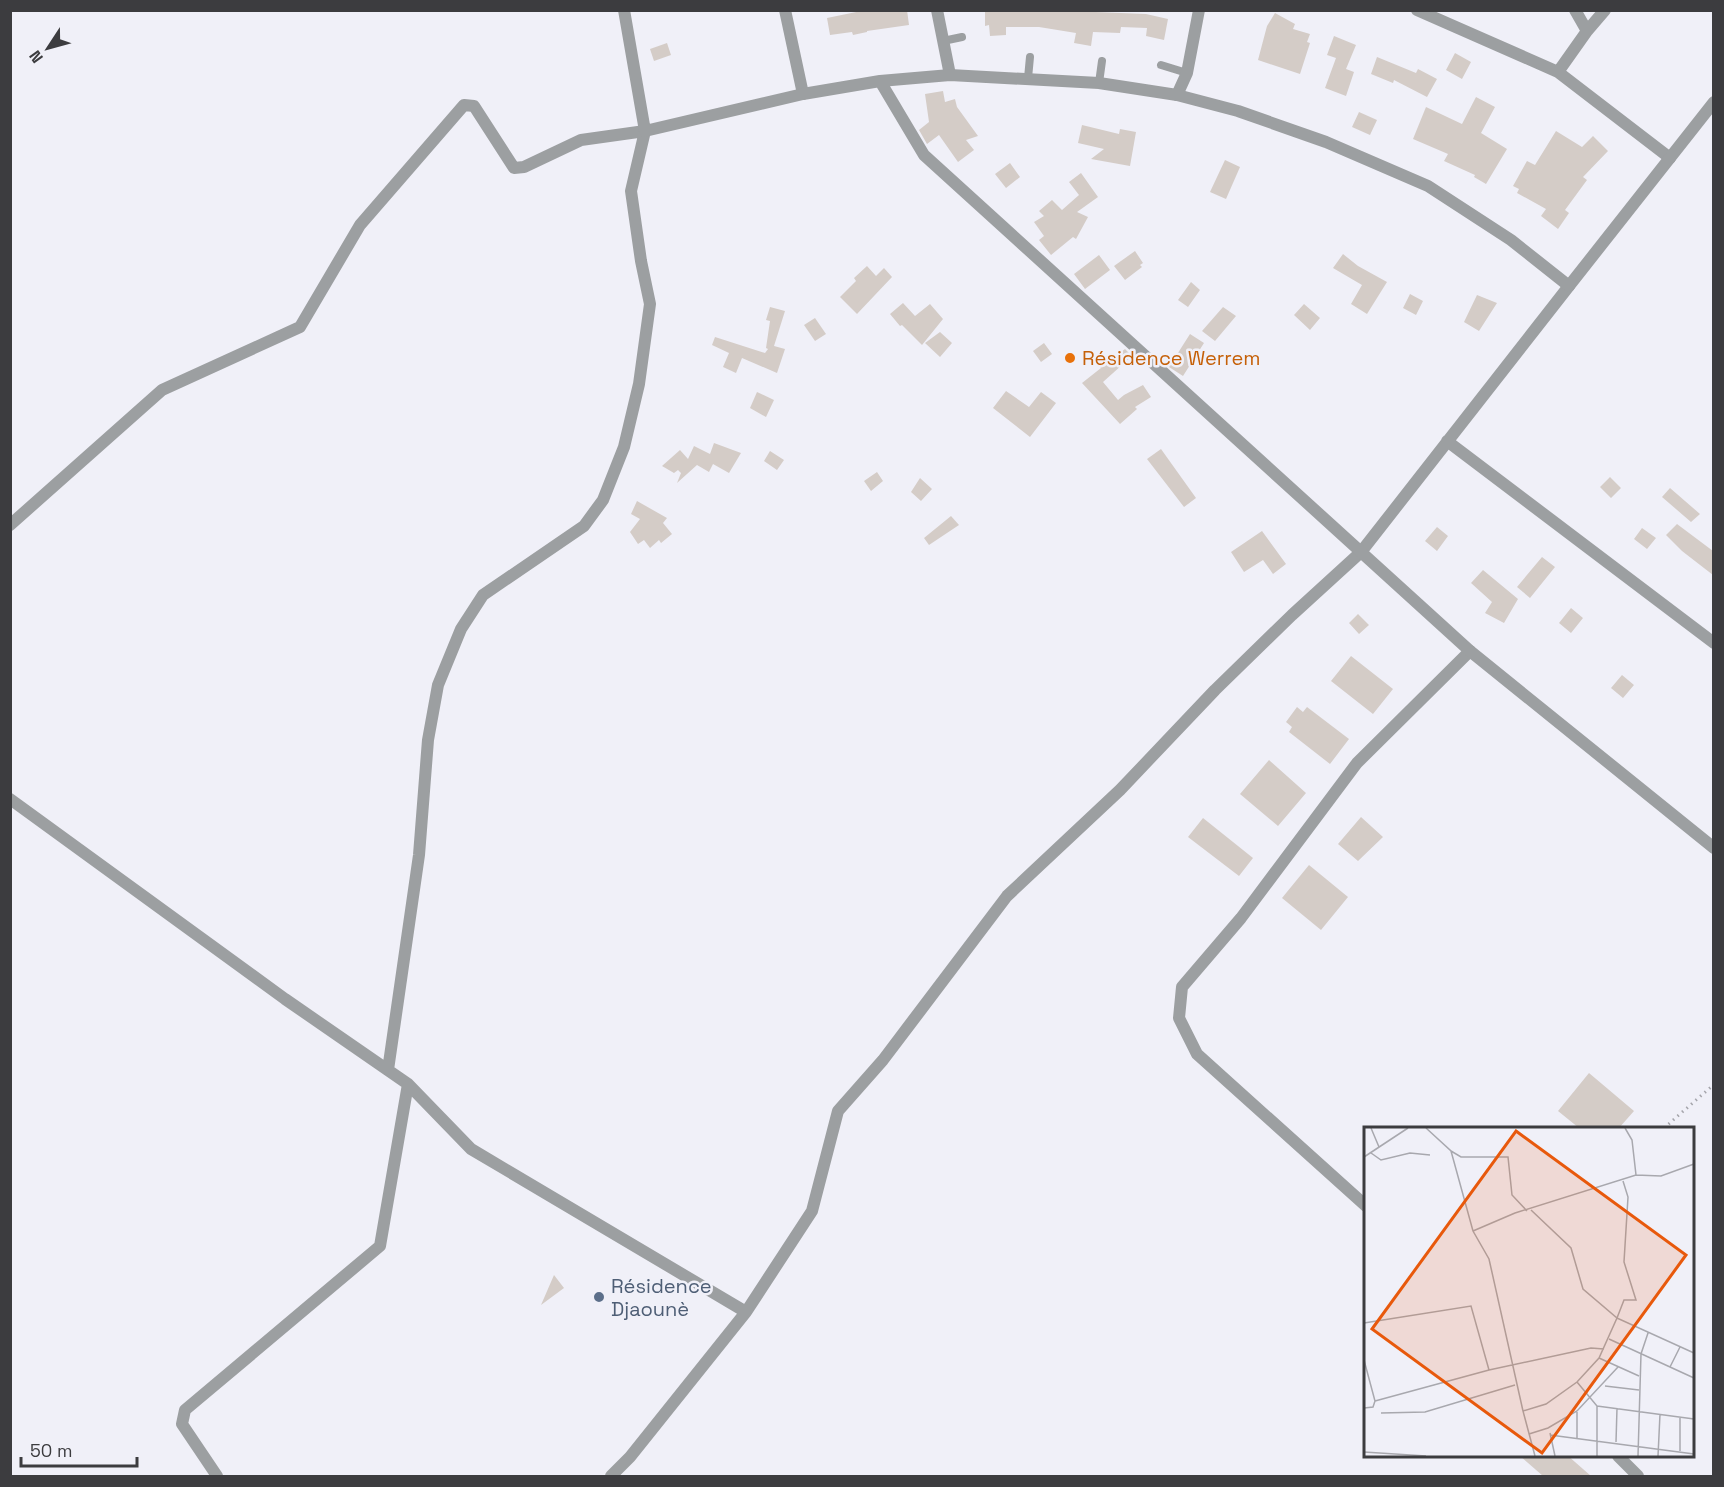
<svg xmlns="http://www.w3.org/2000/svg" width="1724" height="1487" font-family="'Space Grotesk',sans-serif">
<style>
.building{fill:#d4ccc7}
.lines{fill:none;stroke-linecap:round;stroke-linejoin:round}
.path{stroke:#a5a5ab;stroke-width:3;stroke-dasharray:1.5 4.5;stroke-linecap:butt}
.service{stroke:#9c9fa1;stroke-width:8}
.minor{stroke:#9c9fa1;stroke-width:12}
.tertiary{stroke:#9c9fa1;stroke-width:12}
.food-dot{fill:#e8710a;stroke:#f0f0f8;stroke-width:2}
.service-dot{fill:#5c6f8a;stroke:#f0f0f8;stroke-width:2}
.labels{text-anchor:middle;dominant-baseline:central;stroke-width:5;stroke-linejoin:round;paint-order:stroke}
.food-label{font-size:20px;fill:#c56008;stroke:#f0f0f8;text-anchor:start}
.service-label{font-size:20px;fill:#4e5e75;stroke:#f0f0f8;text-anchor:start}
.inset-road{fill:none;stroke:#a8a8ae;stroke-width:1.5}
.view{fill:#e8590c;fill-opacity:0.15;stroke:#e8590c;stroke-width:3}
.inset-edge{fill:none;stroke:#3c3c3f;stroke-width:3}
</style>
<rect width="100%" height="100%" fill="#f0f0f8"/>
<path class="building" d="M866,10h41l2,15 -42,6v1l-14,3 -1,-3 -22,3 -3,-17z
M985,10h111v2l50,2 22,5 -4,21 -18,-4 1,-8 -26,-1 -1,6 -27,-1 -2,14 -17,-3 2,-10 -37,-6h-33v8l-16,1 -1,-11 -4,1z
M1275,13l20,11 -2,5 17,5 -3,8 3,1 -10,31 -42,-14 9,-34z
M1334,36l22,9 -10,24 8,3 -8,24 -21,-8 11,-30 -9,-3z
M667,43l4,12 -17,6 -4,-12z
M1455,53l16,9 -9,17 -16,-9z
M1377,57l39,16 2,-4 19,10 -10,18 -33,-17 -1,3 -22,-9z
M943,91l2,11 10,-3 2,8 21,29 -12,4 8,10 -16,12 -19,-27 -12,9 -8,-14 10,-8 -4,-28z
M1476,97l19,10 -14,26 26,16 -21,35 -12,-7 1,-2 -31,-14 4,-7 -35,-15 13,-32 36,17z
M1359,112l18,8 -7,15 -18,-8z
M1082,125l37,9 1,-5 16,3 -6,34 -39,-7 13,-10 -26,-6z
M1556,131l26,16 11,-11 15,15 -25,26 4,3 -22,30 4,3 -11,16 -17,-13 5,-7 -29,-16 2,-4 -6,-3 14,-25 8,4z
M1225,160l15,7 -14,32 -16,-7z
M1010,163l10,14 -14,11 -11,-14z
M1081,173l17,24 -21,15 11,5 -12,22 -3,-2 -22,18 -12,-15 5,-4 -10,-14 10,-6 -5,-5 13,-11 10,10 17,-15 -10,-13z
M1135,251l8,12 -3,2 2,2 -17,13 -11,-14z
M1343,254l15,12 29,16 -20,32 -16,-10 11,-19 -29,-17z
M1099,255l11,15 -25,19 -11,-15z
M867,266l9,10 8,-8 8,9 -35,37 -17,-17 16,-16 -2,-3z
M1191,282l9,8 -12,17 -10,-7z
M1410,294l13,7 -7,14 -13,-7z
M1477,295l20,8 -18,28 -15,-9z
M903,303l12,13 15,-12 13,15 -21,26 -20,-20 -2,1 -10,-12z
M1304,304l16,14 -10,12 -16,-15z
M770,307l15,4 -11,35 11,3 -8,24 -35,-15 -6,15 -13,-6 6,-14 -17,-8 3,-8 50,16 3,-4 -2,-1 4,-27 -4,-1z
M1223,307l13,9 -21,25 -13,-10z
M815,318l11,16 -11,7 -11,-16z
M940,332l12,11 -12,14 -15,-14z
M1190,334l14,9 -21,33 -14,-9z
M1044,343l8,11 -11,8 -8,-11z
M1125,349l7,7 -29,26 15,18 6,-5 19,-10 8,12 -16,10 2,2 -17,15 -38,-41 19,-15 -4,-4 10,-9 4,5z
M1006,391l23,16 12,-15 15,11 -26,34 -37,-29z
M757,392l17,8 -8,17 -16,-9z
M714,443l27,10 -12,20 -16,-9 -4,8 -12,-7 -20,18 4,-10 -3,-3 -4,3 -12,-7 18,-16 8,9 6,-13 16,8z
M1161,449l35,49 -12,9 -37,-48z
M770,451l14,9 -7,10 -13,-9z
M877,472l6,9 -12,10 -7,-10z
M1610,477l11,11 -10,10 -11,-11z
M920,478l12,11 -11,12 -10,-9z
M1670,488l30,26 -9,8 -29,-25z
M637,501l30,17 -4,5 9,11 -11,9 -2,-3 -9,8 -6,-8 -6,4 -8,-12 10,-13 -9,-5z
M951,516l8,9 -30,20 -5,-7z
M1677,524l36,27v24l-31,-24 -16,-16z
M1437,527l11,9 -11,15 -12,-10z
M1642,528l14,10 -9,11 -13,-10z
M1262,531l24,33 -13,10 -10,-14 -19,12 -13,-20z
M1542,557l13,10 -25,31 -13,-11z
M1483,570l35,29 -14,24 -19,-10 7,-11 -21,-19z
M1571,608l12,10 -12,15 -12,-10z
M1358,614l11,11 -10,9 -10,-11z
M1351,656l42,33 -20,25 -42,-33z
M1622,675l12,10 -11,13 -12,-10z
M1297,707l6,5 4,-5 42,32 -19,25 -41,-32 3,-5 -6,-5z
M1269,760l37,33 -28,33 -38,-32z
M1361,817l22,20 -25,24 -20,-17z
M1203,818l50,40 -14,18 -51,-39z
M1309,865l39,32 -27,33 -39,-32z
M1589,1073l45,38 -15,17h-40l-21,-17z
M554,1275l10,13 -23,17z
M1519,1455h48l24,21h-48z"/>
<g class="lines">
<path class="path" d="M1664,1128l47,-41h3"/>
<path class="service" d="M943,41l19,-4
M1161,65l26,8
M1028,78l2,-21
M1099,83l3,-22"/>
<path class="minor" d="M785,10l18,84
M937,10l13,65
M1417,10l141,62 112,86
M1575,10l12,21
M1558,72l29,-41 18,-21
M1177,95l10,-22 12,-63
M1447,441l267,202
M10,525l152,-135 138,-63 60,-102 104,-120 10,1 40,62 10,-1 57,-27 64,-9 -14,60 10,70 9,43 -11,80 -15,63 -21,53 -19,26 -101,69 -22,34 -23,56 -10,55 -9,115 -31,215
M10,799l275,200 123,85 63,65 275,163
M1366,1206l-169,-152 -18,-36 3,-31 59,-69 116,-155 113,-112
M1618,1456l20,20
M217,1476l-35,-52 3,-14 195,-164 28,-162
M611,1476l19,-19 116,-145 66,-101 26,-100 45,-51 124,-164 113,-106 95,-100 77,-75 69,-63 208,-266"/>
<path class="tertiary" d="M624,10l21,121 158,-37 77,-13 70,-6 149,8 78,12 61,16 88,31 102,44 83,54 58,46 145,-184
M880,81l44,74 546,496 244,197"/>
</g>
<circle class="food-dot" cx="1070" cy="358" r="6"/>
<circle class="service-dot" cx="599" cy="1297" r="6"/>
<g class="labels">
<g class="food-label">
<text x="1082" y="358">Résidence Werrem</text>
</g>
<g class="service-label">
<text x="611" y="1286">Résidence<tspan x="611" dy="23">Djaounè</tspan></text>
</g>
</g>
<g transform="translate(1364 1127)">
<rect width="330" height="330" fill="#f0f0f8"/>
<path class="inset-road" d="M7,1l8,19M62,1l25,23 22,80 16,28 34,152M261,1l7,12 4,35M87,24l10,6h47l4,38 15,16M7,26l10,7 29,-7 20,2M0,30l44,-29M167,83l40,38 12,41 34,29 7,-18h12l-12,-38 4,-65 -5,-16M109,104l42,-18 121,-38 25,1 33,-12M0,196l107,-17 18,64M245,212l85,39M235,231l40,18M0,233l11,41 -2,6 -9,1M306,240l10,-20M213,255l20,24v50M241,259l34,4M11,274l114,-31 102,-22 13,1M233,279l97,13M17,286l44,-1 90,-27M186,306l5,23M165,307l19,-6 29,-17 41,-44M186,308l144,19M213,311v-26M252,315l1,-34M316,324v-34M0,325l62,4M171,329l-12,-45 23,-7 31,-22 22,-24 18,-40 77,35M274,329l3,-102 7,-21M294,329l2,-42"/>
<path class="view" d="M152,4l170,124 -144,198 -170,-124z"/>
<rect width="330" height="330" class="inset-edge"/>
</g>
<rect width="1724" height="1487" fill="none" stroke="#3c3c3f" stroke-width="24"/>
<g transform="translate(48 48) rotate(234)" stroke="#f0f0f8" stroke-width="4.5" paint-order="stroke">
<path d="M0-4.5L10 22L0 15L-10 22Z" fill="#3c3c3f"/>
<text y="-9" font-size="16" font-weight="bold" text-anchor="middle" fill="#3c3c3f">N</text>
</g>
<path d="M21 1457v9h116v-9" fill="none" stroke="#3c3c3f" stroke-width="3"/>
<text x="30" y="1457" font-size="18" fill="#3c3c3f" stroke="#f0f0f8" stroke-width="4.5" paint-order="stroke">50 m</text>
</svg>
